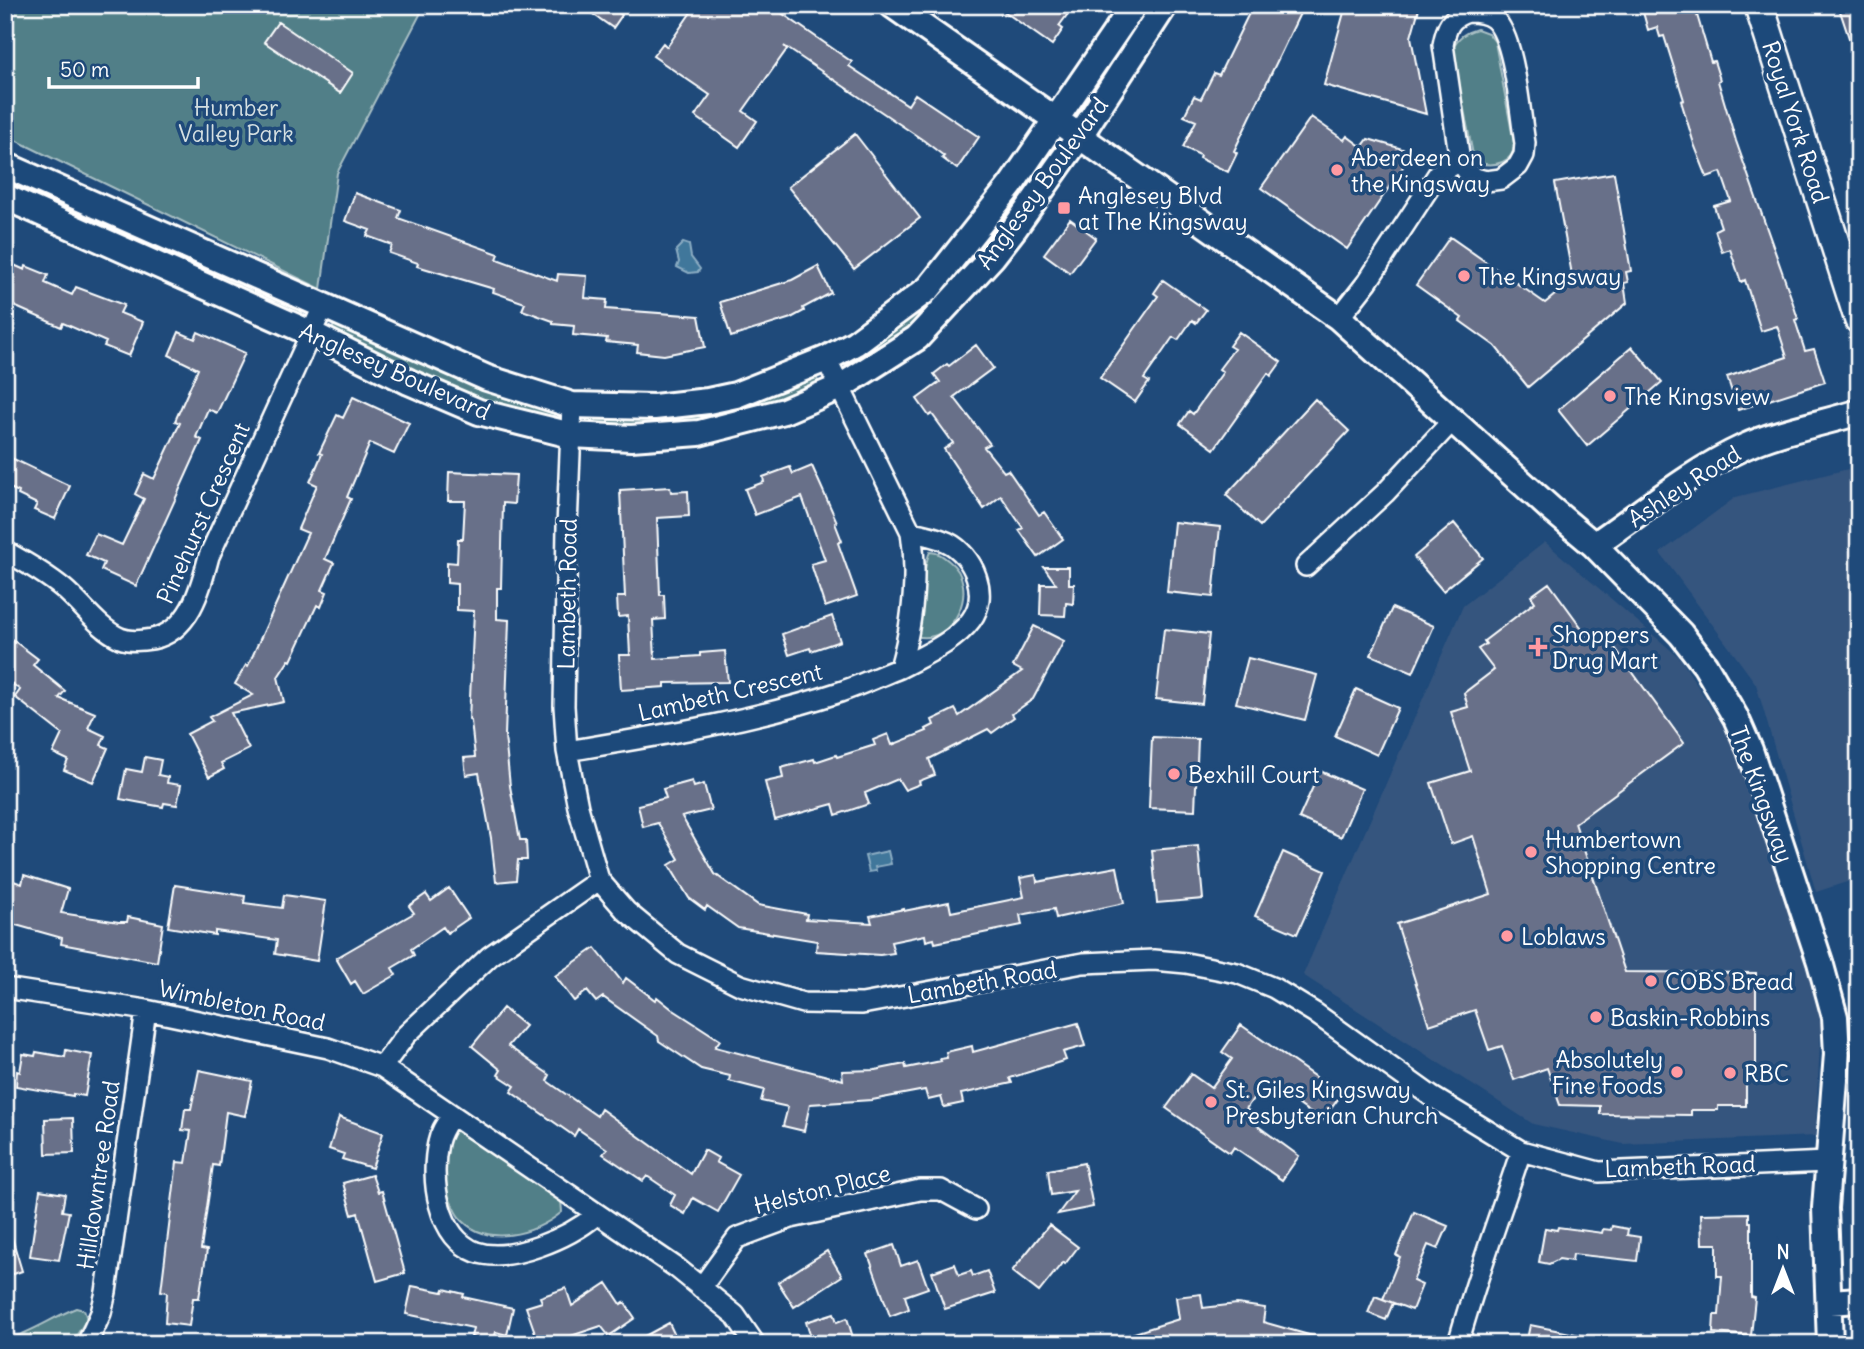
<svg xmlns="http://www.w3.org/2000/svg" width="1864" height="1349" font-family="Delius,sans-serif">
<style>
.built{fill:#35557e}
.green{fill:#517f88;stroke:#a8bfc4;stroke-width:2}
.water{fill:#40779b;stroke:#8cadc3;stroke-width:2}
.building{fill:#677089;stroke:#fff;stroke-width:2}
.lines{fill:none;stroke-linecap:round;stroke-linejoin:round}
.minor-casing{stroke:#fff;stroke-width:24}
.tertiary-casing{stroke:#fff;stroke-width:30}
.secondary-casing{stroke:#fff;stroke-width:33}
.minor{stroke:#1f4a7a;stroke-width:19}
.tertiary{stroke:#1f4a7a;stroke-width:24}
.secondary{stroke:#1f4a7a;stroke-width:28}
.poi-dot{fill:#ff9aa2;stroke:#1f4a7a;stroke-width:2.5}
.labels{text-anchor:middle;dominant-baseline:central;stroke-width:7;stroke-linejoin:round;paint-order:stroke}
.park-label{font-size:23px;fill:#d4dfe1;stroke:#1f4a7a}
.street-label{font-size:23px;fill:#fff;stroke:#1f4a7a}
.poi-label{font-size:23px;fill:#fff;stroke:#1f4a7a;text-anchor:start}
</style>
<rect width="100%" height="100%" fill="#1f4a7a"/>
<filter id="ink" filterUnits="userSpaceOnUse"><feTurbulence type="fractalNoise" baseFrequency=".0143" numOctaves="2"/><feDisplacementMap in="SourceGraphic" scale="14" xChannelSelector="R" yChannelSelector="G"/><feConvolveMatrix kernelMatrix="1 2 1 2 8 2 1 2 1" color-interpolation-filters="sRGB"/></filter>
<g filter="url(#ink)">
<path class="built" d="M1856,467l3,8v403l-43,14 -60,-208 -96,-131 76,-56z
M1545,542l135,116 51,81 60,170 30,115 -6,112 -192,8 -90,-20 -230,-149 160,-369z"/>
<path class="green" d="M5,5h420l-88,168 -16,116 -316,-154z
M1477,29l11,4 7,9 19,101c1,20 -20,24 -35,20l-6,-8 -21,-106c6,-12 12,-16 25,-20z
M1036,158l13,10 -17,26 -115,130 -65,43 -8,-2 -2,-3 47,-40z
M5,169l294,137 4,10 -2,2 -296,-131z
M334,323l219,88 2,8 -93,-24 -130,-63z
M816,376l2,5 -1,4 -40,17 -89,23 -95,2 -5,-4 -1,-6z
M930,552c8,0 13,4 19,9 33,25 4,86 -33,75 3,-18 7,-73 14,-84z
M452,1124l109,76 1,12c-27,22 -76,37 -103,5 -5,-6 -8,-16 -12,-24 -3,-10 -7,-22 -6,-32 1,-12 7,-25 11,-37z
M76,1308l8,2 3,9 -16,25h-66v-4c26,-7 46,-22 71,-32z"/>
<path class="water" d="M683,243l6,2 2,12 9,12 -2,3 -9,1 -12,-6 2,-5 -3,-12z
M888,851l3,13 -16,3 1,4 -7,1 -4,-16z"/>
<path class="building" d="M580,5h43l-5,7 4,3 -9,13z
M696,5h74l82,57 -3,4 59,39 7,-11 64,43 -22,32 -15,-11 2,-2 -21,-16 -139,-94 3,3 -44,62 14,10 -18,26 -44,-31 15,-21 -57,-39 10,-13 4,4z
M995,5h66l9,6 -11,15 4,3 -11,16z
M1253,5h51l-70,146 3,2 -9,19 -29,-14 1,-3 -17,-8 13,-26 -12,-5 10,-20 7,3 13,-26 5,2z
M1346,5h74l-9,32 15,77 -102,-29z
M1641,5h53l17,57 3,-1 6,19 -2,1 18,60 55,156 7,22 -3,1 10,31 9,-2 11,33 -87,28 -11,-33 60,-20 -10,-31 -16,5 -16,-51 -4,2 -11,-33 -8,3 -7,-22 6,-3 -7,-21 17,-5 -10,-29 -14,5 -13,-33 -13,-43 3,-1 -20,-64 -4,1 -3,-10 -9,3z
M1838,5h21v54h-3z
M278,22l75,51 -13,20 -76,-51z
M1311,117l33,23 3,-4 15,11 6,-8 45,13 -66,97 -86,-61z
M855,134l65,84 -66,51 -66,-82z
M1614,173l17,98 -5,1 2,10 -4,1 3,20 -99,84 -33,-41 -35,-25 2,-3 -46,-33 34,-48 95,66 28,-23 -18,-97z
M355,193l46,17 -3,8 101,36 -2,5 60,22 1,-7 29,2 -2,22 22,2 -1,9 93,7 6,31 -41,8 -27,-3 1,-7 -32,-3 1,-4 -34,-3 1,-9 -21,-2v-3l-31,-11 3,-7 -32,-11 1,-3 -77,-23 1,-3 -29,-10 3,-8 -25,-9 3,-6 -25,-9z
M1070,219l26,19 -26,35 -26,-19z
M5,261l20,9 1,-4 22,9 -3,8 27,12 4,-8 48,18 -4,8 23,9 -14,34 -25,-10 2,-4 -43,-19 -2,4 -56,-25z
M818,266l13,27 -28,15 1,3 -13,7 -60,19 -11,-35 72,-22z
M1163,280l43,30 -10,13 -4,-3 -14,20 -5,-3 -29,42 5,3 -14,20 -35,-24 58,-82 -4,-3z
M179,332l16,7 3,-7 47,21 -28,60 -9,-4 -12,28 6,3 -66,146 -35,-16 3,-7 -18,-8 10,-21 26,11 22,-46 -9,-5 9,-20 10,5 26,-56 -5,-2 23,-52 -29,-14z
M1239,332l42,30 -10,14 -3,-3 -54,76 -34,-25 9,-13 4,3 30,-42 -4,-3 15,-20 -5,-3z
M976,345l17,23 -39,29 36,47 -6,3 20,25 4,-2 31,45 5,-3 19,27 -25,18 -19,-27 4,-2 -22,-32 -17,13 -40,-60 9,-6 -21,-29 -3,2 -12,-17 23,-17 -6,-8 13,-10 2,2z
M1632,347l30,35 -75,64 -29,-36z
M353,397l56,26 -15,31 -24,-11 -23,54 4,2 -26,60 9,4 -12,27 5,2 -6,15 -4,-2 -26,56 -2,-1 -11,17 6,25 -53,11 18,36 -28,14 3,6 -15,8 -22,-43 25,-13 -3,-4 44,-22 -18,-11 11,-19 2,1 60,-133 -10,-4 19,-44 -7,-3 12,-28 -3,-1 18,-38 6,3z
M1315,399l34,32 -89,95 -34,-31z
M5,455l65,31 -15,33 -21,-9 3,-6 -19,-9 1,-3 -14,-6z
M812,466l25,56 -2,1 7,18 -4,2 19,53 -32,11 -14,-43 14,-4 -23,-63 -47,18 -10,-26 19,-7 -1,-5 27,-10 3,7z
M449,472l67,3 -2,29 -11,-1 -2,85h-4v31l12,1 -4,116 5,50 10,54h6l1,20h-9l-2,20 -20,2 -5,-44 -12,-65 -13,2 -2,-17 11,-1 -4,-36 -2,-1 5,-109 -17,-1v-26l-10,-1v-21l10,1 1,-24h5l2,-38h-17z
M670,487l1,5 17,-1 1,25 -32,2 3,77h4l1,24 -12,1 2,39 45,-3v-3l25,-2 3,31 -63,1v4l-44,3 -2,-35h11l-2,-39 -10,1 -1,-20h8l-5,-107z
M1174,522l46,5 -7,70 -46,-5z
M1454,523l29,35 -40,33 -29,-34z
M1044,567h25v17h5l-1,20 -7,-1 -1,13 -25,-1 1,-31h15z
M1549,583l46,63 12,-9 77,106 -109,80 50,149 131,1v97l-10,-1v37h-28v4h-27v5l-91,-1v-8l-40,-1 -13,-37 -33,12 -12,-34 -13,4 -14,-40 -46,15 -32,-101 94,-30 -18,-58 -22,8 -20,-61 39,-12 -19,-59 17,-5 -4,-14 30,-23 -16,-21 8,-5 -2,-3 51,-39 -4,-6z
M1392,608l42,18 -21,47 -42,-18z
M832,616l8,25 -29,10 -1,-3 -21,7 -7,-21z
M1034,626l30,15 -31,58 -21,15 2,3 -22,16 -4,-4 -59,30 6,16 -16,6 1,3 -15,6 -7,-11 -33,14 4,11 -33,11 -3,-11 -58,16 -10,-38 18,-4 -2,-10 33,-9 1,3 21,-7 1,2 38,-12 -2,-5 15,-6 4,11 35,-14 -1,-2 8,-4 -2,-5 23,-11 4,7 63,-45 -9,-5z
M1164,629l45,5 -7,70 -46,-5z
M5,634l33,25 -5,6 32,26 -6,7 36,15 -7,15 17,8 -4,9 7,3 -15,34 -29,-12 4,-10 -15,-7 9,-19 -47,-37 5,-7 -15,-12z
M1248,658l69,17 -12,45 -69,-17z
M1356,689l42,19 -21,47 -42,-19z
M1152,737l46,2 -3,71 -46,-2z
M145,757l16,3 -3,15 10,2 -1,6 14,2 -4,20 -13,-2 -1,4 -43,-8 6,-30 16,3z
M1320,771l42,18 -21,48 -42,-19z
M692,781l2,6 10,-3 7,26 -29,7 33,57 43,31 49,9 -1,5 66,4 -2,-7 34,-7v2l45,-9 2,10 73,-15 -4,-19 16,-3 1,7 80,-15 7,36 -68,15 -2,-9 -34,6 2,10 -87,18 -1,-4 -8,2 -1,-6 -34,7 3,11 -14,2 -64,-4 1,-10 -79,-13 -31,-22 -2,4 -16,-12 -20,-33 10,-6 -21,-36 -15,4 -5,-22 28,-7 -3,-9z
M1198,846l5,53 -46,4 -5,-53z
M1283,852l42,19 -28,63 -42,-18z
M24,875l44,14 -7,24 58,9h8l1,-5 35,7 -6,38 -96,-18 1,-6 -57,-16v-44l17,6z
M175,885l70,11 -1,7 38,5 2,-13 42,6 -9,60 -42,-7 2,-14 -62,-9v4l-47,-8z
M449,888l20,30 -22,15 -4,-6 -32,22 3,6 -22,13 4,7 -33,19 -8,-13 -4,3 -15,-26 78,-45 -5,-7 17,-12 5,7z
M595,948l28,35 3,-5 29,22 2,-3 15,12 48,31 -5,7 128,33 -1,-9 33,-1 30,-6 1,4 35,-7 -1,-2 7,-1 -1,-6 26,-6 1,6 105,-29 7,23 -22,6 3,8 -56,18 2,5 -51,11 2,9 -19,4 -3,-10 -13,3 -3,-10 -53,10 -62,4 -6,27 -21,-5 5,-19 -27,-6 3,-11 -35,-9 1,-5 -29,-7 -42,-28 -1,-5 -55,-39 -7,5 -9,-11 -13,10 -19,-25z
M503,1008l22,18 -17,20 42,29 -3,6 50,35 4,-7 90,65 13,-24 14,8 -2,4 23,13 -21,37 -25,-14 -8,16 -15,-9 5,-10 -28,-19 -4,5 -40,-27 4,-5 -29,-20 -4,7 -63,-44 4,-6 -17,-11 3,-5 -29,-24z
M1241,1025l100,70 -19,26 -57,-40 -19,28 13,9 -4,6 44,32 -17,24 -48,-33 -4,6 -64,-45 25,-34 20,14 21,-29 -10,-7z
M66,1050l26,5 -7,41 -12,-2v2l-57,-10 1,-15 3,1 3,-18 12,2 1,-4 29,5z
M199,1070l53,11 -7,35 -19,-4 -7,54 -6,-1 -12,84 6,1 -8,48h-6l-4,28 -24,-3 2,-31 -6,-1 16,-129 9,1 5,-32 -9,-1 3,-21h6z
M339,1117l44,16 -11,35 -30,-9 2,-5 -15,-5z
M73,1118l1,35 -28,1 -1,-35z
M1084,1163l9,44 -35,7 17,-23 -24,4 -3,-25z
M372,1175l6,17 4,-1 23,82 -28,8 -19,-68 -6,2 -9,-32z
M40,1190l25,4 -3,17 7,1 -10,48 -29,-4z
M1414,1212l34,14 -10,23 -10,-4 -15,36 9,4 -10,25 -29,-11 17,-42 -4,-2z
M1749,1213v9h2v75l4,1 -4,38 -38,-3 1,-18h5l3,-39h-5v-32h-15l-1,-30z
M1049,1225l29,22 -13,17 -2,-2 -24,30 -27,-21z
M1612,1226l16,3 -1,6 13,2 -3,24 -64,-7 -1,7 -13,-2 -10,5 -10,-2 6,-34 12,2 1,-3 44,6 1,-4 8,1z
M9,1228l13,43 -17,6v-48z
M894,1245l7,21 17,-6 10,28 -23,8 4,13 -19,7 -22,-62z
M827,1251l15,25 -48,31 -16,-25z
M955,1264l4,11 12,-4 2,5 14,-5 8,22 -50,16 -13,-37z
M607,1283l14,21 3,-2 11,16 -26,18 -8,-10 -54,18h-8l-13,-37 16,-5 -2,-5 26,-9 6,18z
M412,1286l31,6 1,-3 20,5 -1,3 50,11 -6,27 -11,-3 -3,10 -22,-5 2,-9 -67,-14z
M1201,1294l2,14 34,-4 28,4 -2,14 60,17 -1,5h-97l1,-4 -29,4h-85v-4l67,-21 -3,-22z
M1375,1296l18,7 -7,17 -18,-7z
M834,1313l3,9 10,-4 8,26h-42l-7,-22z
M669,1323l10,21h-49z
M1530,1325l56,11 -1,8h-59z"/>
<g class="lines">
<defs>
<path id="minor" d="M1468,12c9,0 19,1 26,7 21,18 26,96 31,124l-1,12 -6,11 -17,13 -15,2 -11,-3 -8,-7 -7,-10 -17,-116c3,-17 7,-28 25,-33z
M1339,318l29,-37 70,-107 22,-13
M572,405l-5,122 -3,179 3,45 11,56 21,73 27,31 52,43 62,31 63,18 59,1 221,-41 71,-3 32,3 51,10 37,15 41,25 116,83 90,55 78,21 228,-10
M5,551c20,11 41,23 59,38 18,15 34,39 56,49 10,4 21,3 32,1 38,-8 48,-49 57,-83l114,-249
M1306,566l79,-73 68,-73
M900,668c24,-13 55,-26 71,-48 19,-25 3,-65 -24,-78 -11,-5 -24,-8 -36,-10
M567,751c90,-15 186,-30 273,-59 20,-7 40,-16 60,-24 12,-43 18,-91 11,-136l-85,-173
M5,988l141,22 182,38 54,19 295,201 58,47 20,29
M382,1067l24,-32 84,-79 109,-76
M452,1115c-6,9 -12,17 -14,28 -8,35 -1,94 38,109 34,12 94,-15 120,-37
M701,1288l36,-50 54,-20 129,-28h21l35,19
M87,1344l14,-31 5,-21 40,-282
M1458,1344c18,-66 42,-129 63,-193"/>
<path id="tertiary" d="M892,5l447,313 211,190 44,37 87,89 24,31 31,53 14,32 70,212 15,55 2,37 -12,154 5,136
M5,165l482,213 85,27 82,2 54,-6 28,-6 90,-36 29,-16 74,-55 82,-103 123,-180
M5,197l305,136 99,49 70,30 92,23 60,3 68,-5 85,-22 56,-24 77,-49 76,-82 21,-27 65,-92 86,-132
M1594,545c50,-34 96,-73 150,-98 37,-17 77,-23 115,-35
M1830,1302l29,-2"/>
<path id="secondary" d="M1759,5l100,314"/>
</defs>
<use href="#minor" class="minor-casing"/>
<use href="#tertiary" class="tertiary-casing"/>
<use href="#secondary" class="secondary-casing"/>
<use href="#minor" class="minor"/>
<use href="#tertiary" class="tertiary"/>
<use href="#secondary" class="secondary"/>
</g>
</g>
<g class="poi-dot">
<circle cx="1337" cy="170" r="7"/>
<rect x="1057" y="201" width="14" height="14" rx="3.5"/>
<circle cx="1464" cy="276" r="7"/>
<circle cx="1610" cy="396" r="7"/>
<path d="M1534.5 636.5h7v7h7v7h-7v7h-7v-7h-7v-7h7z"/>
<circle cx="1174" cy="774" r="7"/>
<circle cx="1531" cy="852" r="7"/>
<circle cx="1507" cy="936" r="7"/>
<circle cx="1651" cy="981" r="7"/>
<circle cx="1596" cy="1017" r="7"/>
<circle cx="1677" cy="1072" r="7"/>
<circle cx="1730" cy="1073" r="7"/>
<circle cx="1211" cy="1102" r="7"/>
</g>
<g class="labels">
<g class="park-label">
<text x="236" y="107">Humber<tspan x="236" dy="26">Valley Park</tspan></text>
</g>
<g class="street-label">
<text transform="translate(1796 122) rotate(72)">Royal York Road</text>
<text transform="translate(1042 183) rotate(-54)">Anglesey Boulevard</text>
<text transform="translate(395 371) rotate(24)">Anglesey Boulevard</text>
<text transform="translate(1684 486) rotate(-33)">Ashley Road</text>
<text transform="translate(203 513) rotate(-66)">Pinehurst Crescent</text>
<text transform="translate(567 594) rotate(-89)">Lambeth Road</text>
<text transform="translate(730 692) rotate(-13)">Lambeth Crescent</text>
<text transform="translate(1762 794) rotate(70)">The Kingsway</text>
<text transform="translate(982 982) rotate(-10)">Lambeth Road</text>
<text transform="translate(242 1005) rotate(12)">Wimbleton Road</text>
<text transform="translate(1680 1166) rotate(-2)">Lambeth Road</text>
<text transform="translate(98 1175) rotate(-82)">Hilldowntree Road</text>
<text transform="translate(822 1189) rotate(-14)">Helston Place</text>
</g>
<g class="poi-label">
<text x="1351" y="157">Aberdeen on<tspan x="1351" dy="26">the Kingsway</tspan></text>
<text x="1078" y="195">Anglesey Blvd<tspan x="1078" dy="26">at The Kingsway</tspan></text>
<text x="1478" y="276">The Kingsway</text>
<text x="1624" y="396">The Kingsview</text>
<text x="1552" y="634">Shoppers<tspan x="1552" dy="26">Drug Mart</tspan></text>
<text x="1188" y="774">Bexhill Court</text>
<text x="1545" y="839">Humbertown<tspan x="1545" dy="26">Shopping Centre</tspan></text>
<text x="1521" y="936">Loblaws</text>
<text x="1665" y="981">COBS Bread</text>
<text x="1610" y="1017">Baskin-Robbins</text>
<text x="1663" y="1059" text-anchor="end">Absolutely<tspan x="1663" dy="26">Fine Foods</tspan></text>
<text x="1744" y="1073">RBC</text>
<text x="1225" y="1089">St. Giles Kingsway<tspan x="1225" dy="26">Presbyterian Church</tspan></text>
</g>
</g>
<rect width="1864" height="1349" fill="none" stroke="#1f4a7a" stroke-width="28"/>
<rect x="14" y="14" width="1836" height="1321" fill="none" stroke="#fff" stroke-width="2.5" filter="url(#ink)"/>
<g transform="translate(1783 1269)" stroke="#1f4a7a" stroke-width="5" paint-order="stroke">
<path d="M0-5L12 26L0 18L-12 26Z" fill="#ffffff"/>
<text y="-10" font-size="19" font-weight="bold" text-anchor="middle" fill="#ffffff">N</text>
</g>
<path d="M49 77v10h149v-10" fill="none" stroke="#ffffff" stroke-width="3.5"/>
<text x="60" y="77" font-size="21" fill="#ffffff" stroke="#1f4a7a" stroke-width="5" paint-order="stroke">50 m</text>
</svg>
